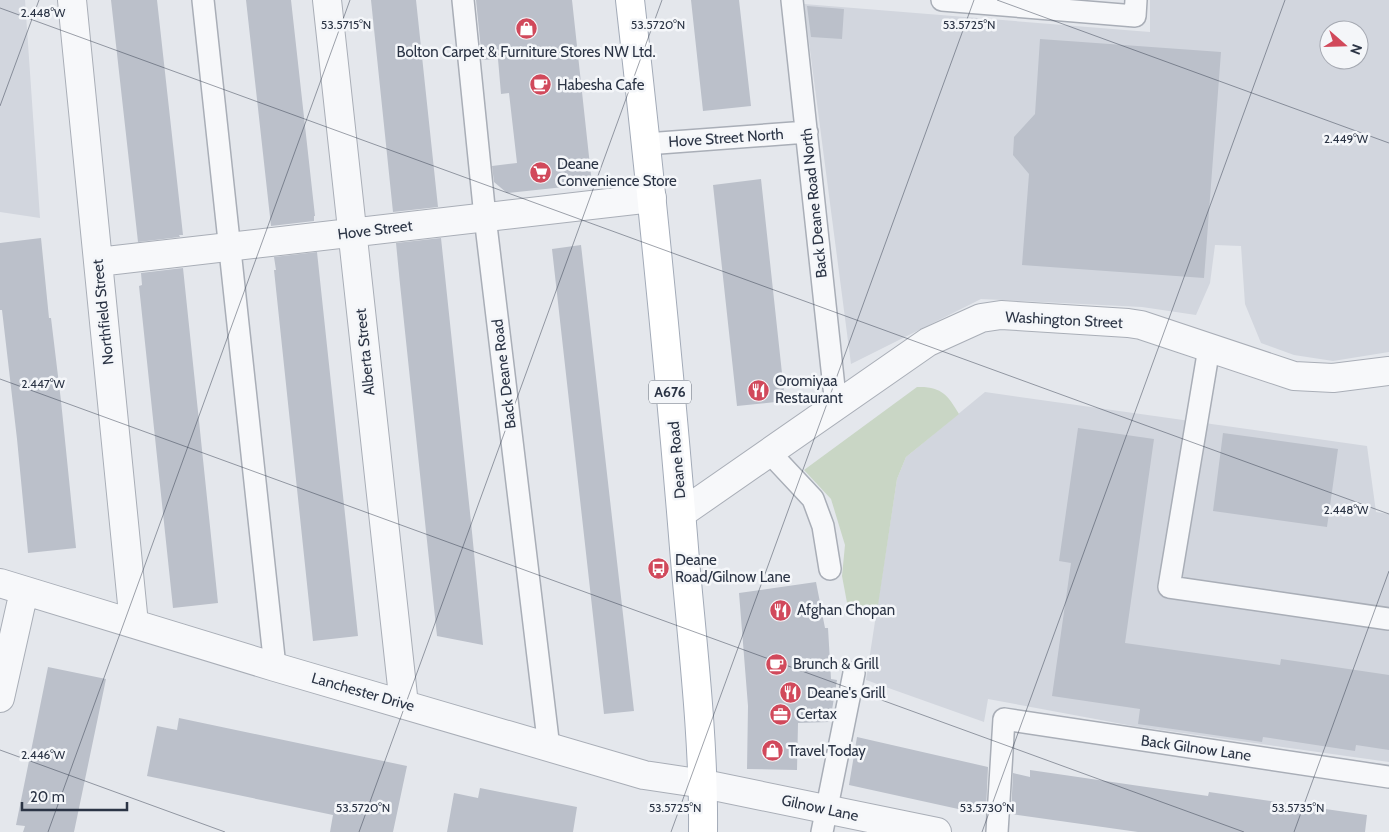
<svg xmlns="http://www.w3.org/2000/svg" width="1389" height="832" font-family="Cabin,sans-serif">
<style>
.built{fill:#d2d6de;fill-rule:evenodd}
.green{fill:#c9d6c5}
.building{fill:#bbc0ca}
.lines{fill:none;stroke-linecap:round;stroke-linejoin:round}
.lane-casing{stroke:#a9aeb7;stroke-width:24}
.street-casing{stroke:#a9aeb7;stroke-width:30}
.primary-casing{stroke:#a3abb8;stroke-width:30}
.lane{stroke:#f7f8fa;stroke-width:21}
.street{stroke:#f7f8fa;stroke-width:28}
.primary{stroke:#fff;stroke-width:28}
.ticks{fill:none;stroke:#2b3445;stroke-width:1;stroke-opacity:0.45}
.labels{text-anchor:middle;dominant-baseline:central;stroke-width:5;stroke-linejoin:round;paint-order:stroke}
.shield{fill:#f4f6f9;stroke:#676e7b;stroke-width:1}
.shield-label{font-size:14px;font-weight:bold;fill:#2b3445}
.poi-label{font-size:15px;fill:#2b3445;stroke:#f4f6f9;text-anchor:start}
.street-label{font-size:15px;fill:#2b3445;stroke:#f4f6f9}
.ticks-label{font-size:12px;text-anchor:middle;fill:#2b3445;stroke:#f4f6f9;stroke-width:5;stroke-linejoin:round;paint-order:stroke}
</style>
<rect width="100%" height="100%" fill="#e4e7ec"/>
<path class="built" d="M0,0h25l15,218 -40,-6z
M1150,0h239v352l-56,9 -39,-6 -33,-12 -16,-39 -4,-58 -26,-1 -5,38 -14,32 -54,-8 -161,-8 -130,65 -47,-360 346,28zM1329,30h30v30h-30z
M985,392l382,54 9,66 13,2v248l-256,-36 -145,-27 -4,23 -118,-42 31,-201 9,-22z"/>
<path class="green" d="M917,387c24,-1 31,8 42,27l-53,43 -9,22 -20,133 -29,-4 -6,-32 3,-31 -14,-46 -27,-29z"/>
<path class="building" d="M111,0h46l26,235h-4l1,2 -42,5z
M246,0h45l24,216h-1v5l-43,5z
M371,0h45l22,207 -45,5z
M476,0h96l20,184 -85,9 -13,-11 -2,-16 25,-3 -8,-70 -8,1 -3,-35 -16,1z
M691,0h48l12,106 -48,5z
M807,6l37,3 -2,30 -31,-2z
M1040,39l181,13 -17,226 -182,-13 7,-91 -16,-19 1,-18 21,-23z
M761,179l24,222 -48,5 -24,-221z
M41,238l8,80h2l10,83 15,147 -48,5 -11,-114 -15,-129h-2v-67z
M441,238l30,284 12,123 -46,-9 -37,-352 -4,-41z
M581,245l53,466 -30,3 -52,-465z
M317,252l41,384 -45,5 -39,-371h2l-2,-13z
M183,268l35,335 -45,5 -34,-322 3,-1 -1,-12z
M1078,428l76,11 -29,204 155,22 1,-6 108,16v75l-33,-5 -1,6 -92,-14 -1,5 -124,-18 2,-15 -88,-13 19,-133 -12,-2z
M1223,433l115,16 -11,78 -114,-16z
M816,582l9,46h3l3,51 6,1 -7,42 -32,1 -1,47 -50,-1 1,-63 -9,-113z
M48,667l58,12 -32,153h-51l2,-6 -9,-1z
M179,718l228,48 -14,66h-63l3,-17 -186,-39 10,-50 20,4z
M857,737l131,30 -2,43h-5v4l-132,-29z
M1030,770l178,26 1,-4 158,23 -2,17h-227l-127,-18 2,-41 17,4z
M480,788l97,19 -4,25h-126l7,-39 24,5z"/>
<g class="lines">
<defs>
<path id="lane" d="M203,0l72,667
M463,0l22,217 64,531
M792,0l44,406
M942,0l193,16 1,-16
M646,144l161,-12
M1209,348l-40,239 220,32
M769,452l44,47 10,27 7,43
M822,832l32,-159
M997,832l7,-113 385,58"/>
<path id="street" d="M72,0l62,624
M327,0l77,705
M98,262l554,-64
M682,513l246,-171 53,-24 20,-3 127,8 13,2 153,51 39,2 56,-7
M0,583l275,84 369,108 60,9 233,48
M0,698l24,-107"/>
<path id="primary" d="M630,0c21,186 40,373 55,560 8,90 19,181 18,272"/>
</defs>
<use href="#lane" class="lane-casing"/>
<use href="#street" class="street-casing"/>
<use href="#primary" class="primary-casing"/>
<use href="#lane" class="lane"/>
<use href="#street" class="street"/>
<use href="#primary" class="primary"/>
</g>
<path class="ticks" d="M997,0l392,143M0,8l1389,506M0,106l39,-106M0,379l1244,453M0,750l225,82M48,832l302,-832M359,832l303,-832M671,832l303,-832M982,832l303,-832M1294,832l95,-261"/>
<defs>
<symbol id="shop-disc" viewBox="-11 -11 22 22"><circle r="9.5" fill="#d1495b" stroke="#f4f6f9"/><path d="M-5-2.5h2.3a2.7 3.5 0 0 1 5.4 0H5L5.5 6h-11ZM-1.5-2.5h3a1.5 2.3 0 0 0-3 0Z" fill="#fff"/></symbol>
<symbol id="cafe-disc" viewBox="-11 -11 22 22"><circle r="9.5" fill="#d1495b" stroke="#f4f6f9"/><path d="M-5.5-4.5H6V0H3Q3 3.5 0 3.5H-2.5Q-5.5 3.5-5.5 0ZM3-3.2v2h1.7v-2ZM-6 4.5H4V6H-6Z" fill="#fff"/></symbol>
<symbol id="supermarket-disc" viewBox="-11 -11 22 22"><circle r="9.5" fill="#d1495b" stroke="#f4f6f9"/><path d="M-6-5.5h2.5l.6 2H6L4.5 2H-2.5L-4.4-4H-6ZM-1.5 3.2a1.3 1.3 0 1 0 .1 0ZM3 3.2a1.3 1.3 0 1 0 .1 0Z" fill="#fff"/></symbol>
<symbol id="restaurant-disc" viewBox="-11 -11 22 22"><circle r="9.5" fill="#d1495b" stroke="#f4f6f9"/><path d="M-5-6h1v4h1v-4h1v4h1v-4h1v5L-1.5 .5V6h-2V.5L-5-1ZM5-6V6H3V1.5H1.5Q1.5-4 5-6Z" fill="#fff"/></symbol>
<symbol id="bus-disc" viewBox="-11 -11 22 22"><circle r="9.5" fill="#d1495b" stroke="#f4f6f9"/><path d="M-5-6H5V4H4V6H2V4H-2V6H-4V4H-5ZM-3.5-4V0h7V-4ZM-3.5 1.2v1.5H-2V1.2ZM2 1.2v1.5H3.5V1.2Z" fill="#fff"/></symbol>
<symbol id="office-disc" viewBox="-11 -11 22 22"><circle r="9.5" fill="#d1495b" stroke="#f4f6f9"/><path d="M-6-3h4V-5.5h4V-3h4V5H-6ZM-1-4.5V-3h2v-1.5ZM-6 0V1H6V0Z" fill="#fff"/></symbol>
</defs>
<g fill-rule="evenodd">
<use href="#shop-disc" x="514" y="16" width="25" height="25"/>
<use href="#cafe-disc" x="528" y="72" width="25" height="25"/>
<use href="#supermarket-disc" x="528" y="160" width="25" height="25"/>
<use href="#restaurant-disc" x="746" y="378" width="25" height="25"/>
<use href="#bus-disc" x="646" y="556" width="25" height="25"/>
<use href="#restaurant-disc" x="768" y="598" width="25" height="25"/>
<use href="#cafe-disc" x="764" y="652" width="25" height="25"/>
<use href="#restaurant-disc" x="778" y="680" width="25" height="25"/>
<use href="#office-disc" x="768" y="702" width="25" height="25"/>
<use href="#shop-disc" x="760" y="738" width="25" height="25"/>
</g>
<g class="labels">
<rect class="shield" x="649" y="380.5" width="42" height="23" rx="4"/>
<g class="shield-label">
<text x="670" y="392">A676</text>
</g>
<g class="poi-label">
<text x="526" y="52" text-anchor="middle">Bolton Carpet &amp; Furniture Stores NW Ltd.</text>
<text x="557" y="85">Habesha Cafe</text>
<text x="557" y="164">Deane<tspan x="557" dy="17">Convenience Store</tspan></text>
<text x="775" y="381">Oromiyaa<tspan x="775" dy="17">Restaurant</tspan></text>
<text x="675" y="560">Deane<tspan x="675" dy="17">Road/Gilnow Lane</tspan></text>
<text x="797" y="610">Afghan Chopan</text>
<text x="793" y="664">Brunch &amp; Grill</text>
<text x="807" y="693">Deane's Grill</text>
<text x="796" y="714">Certax</text>
<text x="788" y="751">Travel Today</text>
</g>
<g class="street-label">
<text transform="translate(726 138) rotate(-4)">Hove Street North</text>
<text transform="translate(814 203) rotate(-96)">Back Deane Road North</text>
<text transform="translate(375 230) rotate(-7)">Hove Street</text>
<text transform="translate(103 312) rotate(-96)">Northfield Street</text>
<text transform="translate(1064 320) rotate(3)">Washington Street</text>
<text transform="translate(365 352) rotate(-96)">Alberta Street</text>
<text transform="translate(504 374) rotate(-97)">Back Deane Road</text>
<text transform="translate(677 460) rotate(-95)">Deane Road</text>
<text transform="translate(363 692) rotate(16)">Lanchester Drive</text>
<text transform="translate(1196 748) rotate(8)">Back Gilnow Lane</text>
<text transform="translate(820 808) rotate(12)">Gilnow Lane</text>
</g>
</g>
<g class="ticks-label">
<text x="43" y="17">2.448°W</text>
<text x="346" y="29">53.5715°N</text>
<text x="658" y="29">53.5720°N</text>
<text x="969" y="29">53.5725°N</text>
<text x="1346" y="143">2.449°W</text>
<text x="43" y="388">2.447°W</text>
<text x="1346" y="514">2.448°W</text>
<text x="43" y="759">2.446°W</text>
<text x="363" y="812">53.5720°N</text>
<text x="675" y="812">53.5725°N</text>
<text x="987" y="812">53.5730°N</text>
<text x="1298" y="812">53.5735°N</text>
</g>
<g transform="translate(1344 45) rotate(110)"><circle r="24" fill="#f4f6f9" stroke="#a4a8b1"/>
<path d="M0-4L9 19L0 12L-9 19Z" fill="#d1495b"/>
<text y="-8" font-size="14" font-weight="bold" text-anchor="middle" fill="#2b3445">N</text>
</g>
<path d="M22 802v8h105v-8" fill="none" stroke="#2b3445" stroke-width="2.5"/>
<text x="30" y="802" font-size="15" fill="#2b3445" stroke="#f4f6f9" stroke-width="4" paint-order="stroke">20 m</text>
</svg>
